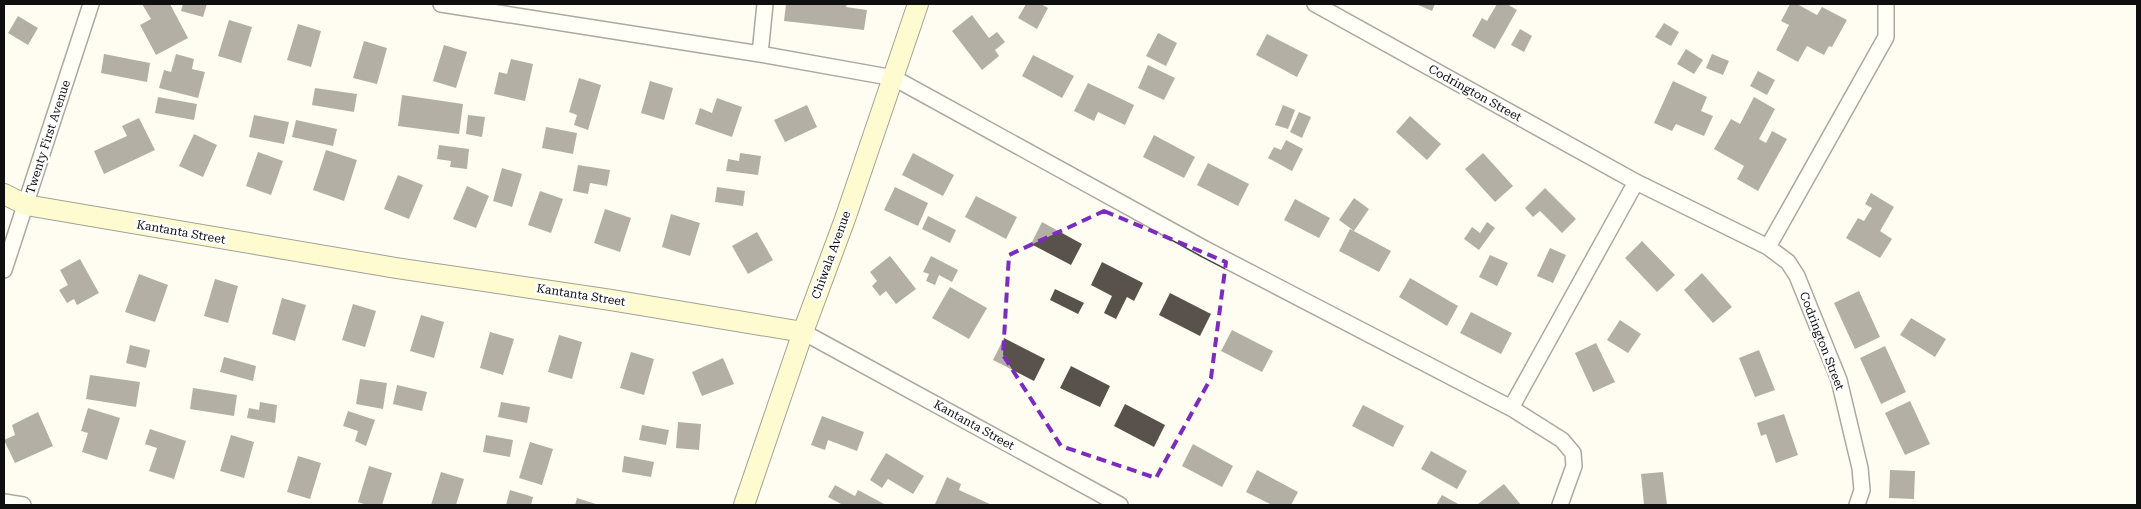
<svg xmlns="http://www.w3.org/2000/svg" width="2141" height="509" font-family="'Roboto Serif',serif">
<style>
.building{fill:#59514b}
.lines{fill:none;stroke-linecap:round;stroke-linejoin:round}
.street-casing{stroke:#424242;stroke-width:18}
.secondary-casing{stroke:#313131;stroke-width:22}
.street{stroke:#fff;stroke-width:15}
.secondary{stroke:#fff8ac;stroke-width:20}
.marked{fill:none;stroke:#7b2cbf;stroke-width:4;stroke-dasharray:10 6;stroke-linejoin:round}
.labels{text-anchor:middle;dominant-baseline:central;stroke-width:5;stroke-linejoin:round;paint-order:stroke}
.street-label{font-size:12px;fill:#0f0f0f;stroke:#fff}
</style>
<rect width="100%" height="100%" fill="#fffdf1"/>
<path class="building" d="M142,4h28l18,34 -32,17 -16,-30 11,-6z
M183,4h24l-4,13 -22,-6z
M786,4h61l-1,3 21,3 -3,20 -80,-9z
M1026,4h15l7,4 -11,21 -19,-11z
M1416,4h19l-3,7z
M1497,4h10l10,6 -22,39 -23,-13 10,-18 5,3z
M1790,4h7l20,11 5,-8 25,13 -15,27 -3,-1 -5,9 -17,-9 -9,16 -22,-12 13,-25 -8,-4z
M972,15l17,23 8,-6 8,10 -10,8 4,6 -17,14 -30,-39z
M18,16l20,12 -10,17 -20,-12z
M229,20l23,7 -11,36 -23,-7z
M1664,23l15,9 -8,14 -16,-9z
M298,24l23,7 -10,36 -24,-7z
M1520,29l12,7 -8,16 -13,-7z
M1158,33l19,10 -11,23 -20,-10z
M1267,34l41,21 -11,22 -41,-22z
M364,41l23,7 -10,36 -24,-6z
M444,45l23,7 -11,36 -23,-7z
M1686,49l17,11 -9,14 -17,-10z
M104,54l46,9 -3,19 -46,-9z
M176,54l18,5 -2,10 13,3 -7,26 -39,-10 5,-18 7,2z
M1712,54l17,7 -6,14 -17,-7z
M1033,55l41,21 -12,22 -40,-22z
M511,59l22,5 -8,37 -31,-7 5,-22 8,2z
M1148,65l27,13 -11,22 -26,-12z
M1758,71l17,9 -8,15 -17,-9z
M579,78l22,7 -13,45 -14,-5 3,-10 -8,-3z
M650,81l23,7 -9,32 -23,-7z
M1673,81l34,16 -6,14 12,5 -9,20 -28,-12 -4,7 -18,-8z
M1088,83l46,22 -9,20 -27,-13 -4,9 -20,-10z
M315,88l42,6 -3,18 -42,-7z
M402,95l61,9 -4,30 -61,-8z
M158,97l39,7 -3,16 -39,-7z
M1754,97l21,12 -16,30 7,4 6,-12 15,8 -29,52 -21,-12 7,-13 -30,-17 17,-30 9,5z
M717,98l25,9 -10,30 -37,-13 5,-16 12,5z
M807,105l10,22 -32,15 -11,-22z
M1283,105l12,5 -7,19 -13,-4z
M1299,112l12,5 -9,21 -12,-6z
M254,115l35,7 -5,22 -35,-7z
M468,115l17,2 -3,20 -16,-3z
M1410,116l31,28 -14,16 -31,-28z
M139,118l16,32 -51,24 -10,-23 33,-15 -5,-10z
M296,120l41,9 -4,17 -41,-9z
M546,127l31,6 -4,21 -31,-6z
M194,134l23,11 -14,32 -24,-11z
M1154,135l41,22 -11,21 -41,-21z
M1286,140l17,9 -11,22 -24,-13 6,-11 7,3z
M439,145l30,4 -2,20 -17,-2 1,-6 -14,-2z
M326,150l31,10 -13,41 -31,-11z
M258,152l25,9 -12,34 -25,-9z
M740,153l21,3 -3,19 -32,-4 2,-12 11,2z
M913,153l41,22 -11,21 -41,-21z
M1483,153l30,33 -18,16 -30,-33z
M1208,163l41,21 -11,22 -41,-21z
M578,165l32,5 -3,16 -17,-3 -2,11 -15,-3z
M502,168l20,6 -10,33 -19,-6z
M398,175l25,10 -14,34 -25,-10z
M467,186l22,10 -13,32 -23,-9z
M717,187l28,4 -2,15 -28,-4z
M895,187l33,16 -10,23 -34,-16z
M1545,188l31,31 -14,14 -22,-22 -7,6 -8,-9z
M540,191l23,8 -12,34 -23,-8z
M1871,193l23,14 -14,24 12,8 -12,19 -34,-20 12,-20 6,3 8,-13 -7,-4z
M976,196l41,21 -11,22 -41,-22z
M1354,198l15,11 -15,22 -15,-11z
M1295,199l35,19 -11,20 -35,-18z
M605,209l26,9 -11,34 -26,-9z
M671,214l29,9 -10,33 -28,-9z
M928,216l28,14 -6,13 -28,-14z
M1042,222l40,22 -11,21 -40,-21z
M1487,222l8,6 -16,22 -15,-11 8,-12 8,6z
M1350,229l41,22 -12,21 -40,-21z
M757,232l16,28 -25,14 -16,-28z
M1642,241l33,34 -18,17 -32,-34z
M1550,248l16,7 -13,28 -16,-7z
M1490,255l18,8 -11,23 -18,-9z
M890,256l26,33 -20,15 -10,-13 -6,5 -8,-10 5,-5 -7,-9z
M931,256l27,14 -6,12 -13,-7 -4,10 -9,-4 3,-7 -6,-2z
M80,259l19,34 -22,12 -3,-6 -7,4 -8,-13 9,-5 -8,-15z
M1102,262l41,21 -9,18 -7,-4 -11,22 -12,-6 8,-17 -21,-11z
M1702,273l30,34 -19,16 -29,-33z
M139,274l29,11 -13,37 -30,-10z
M1410,278l48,28 -11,20 -48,-29z
M215,279l23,7 -10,37 -24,-7z
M950,287l37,21 -18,31 -37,-21z
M1055,289l29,14 -6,11 -28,-14z
M1859,291l21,46 -25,12 -21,-46z
M1170,293l41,21 -11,22 -41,-21z
M282,298l24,7 -11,36 -23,-7z
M353,304l23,7 -11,36 -23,-7z
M1471,312l41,21 -11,21 -41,-21z
M421,315l23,7 -10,36 -24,-7z
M1911,318l35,21 -11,18 -35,-22z
M1620,320l21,14 -13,19 -21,-13z
M1232,330l41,21 -11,21 -41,-21z
M490,332l24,7 -11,36 -23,-7z
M559,335l23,7 -10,37 -24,-7z
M1004,338l41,21 -11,22 -41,-21z
M1596,343l19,39 -22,10 -18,-39z
M130,345l20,5 -4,18 -20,-5z
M1885,346l21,46 -25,12 -21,-46z
M1759,350l16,40 -20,7 -16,-39z
M631,352l23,7 -10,36 -24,-7z
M224,357l32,9 -3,15 -33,-9z
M723,358l11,26 -32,12 -10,-24z
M1071,366l39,20 -10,21 -40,-19z
M90,375l50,7 -4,25 -50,-8z
M360,379l27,4 -4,26 -27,-5z
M397,385l30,7 -5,19 -29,-7z
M193,388l44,7 -3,21 -44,-7z
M1910,401l20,43 -25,11 -20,-42z
M260,402l17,3 -2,18 -28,-5 2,-10 10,2z
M501,402l29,5 -3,16 -29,-6z
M1125,404l40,21 -11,22 -40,-21z
M1363,405l41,21 -11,21 -41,-21z
M88,408l32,10 -13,42 -25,-8 6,-19 -7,-2z
M348,411l27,9 -9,26 -11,-5 3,-10 -15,-5z
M38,412l15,34 -38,17 -11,-23 11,-5 -3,-10z
M1784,414l14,41 -22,8 -10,-29 -5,2 -4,-13z
M822,416l42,16 -7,19 -29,-11 -3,10 -14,-5z
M678,422l23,2 -2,26 -23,-2z
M642,425l27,5 -3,15 -27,-5z
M150,429l36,12 -12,38 -25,-8 8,-23 -12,-4z
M231,435l23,7 -10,36 -24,-7z
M486,435l27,5 -3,17 -27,-5z
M530,442l23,7 -11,36 -23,-7z
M1193,444l40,22 -11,21 -40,-21z
M1431,451l36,20 -10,18 -36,-20z
M886,453l38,23 -11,18 -25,-15 -6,9 -12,-8z
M298,456l23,7 -11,36 -23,-7z
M624,456l30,6 -3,15 -29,-5z
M369,466l23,7 -10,32h-15l-9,-3z
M1257,470l41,22 -7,13h-19l-26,-13z
M1890,470l25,1 -1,28 -25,-1z
M441,472l23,7 -8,26h-25z
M1663,472l4,33h-23l-3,-31z
M947,477l14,7 -2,6 33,15 -57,-1z
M1504,484l17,21h-42l-1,-1z
M835,485l20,11 3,-6 28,15h-43l-15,-8z
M510,490l23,7 -2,8h-25z
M1442,495l18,10h-24z
M577,498l22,7h-24z"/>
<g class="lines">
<defs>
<path id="street" d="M441,4l319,50 134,24 311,171 306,159 51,32 11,13 1,13 -14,39
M1315,4l321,178 132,65 20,15 9,14 42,104 21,88 2,22 -5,15
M760,54l5,-50
M1768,247l118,-210v-33
M4,270l87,-266
M803,332l317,173
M1511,408l125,-226
M4,502l19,3"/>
<path id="secondary" d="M4,194l22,11 370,63 215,32 192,32
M744,505l59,-173 42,-113 73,-215"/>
</defs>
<use href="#street" class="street-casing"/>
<use href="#secondary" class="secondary-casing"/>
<use href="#street" class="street"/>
<use href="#secondary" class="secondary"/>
</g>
<path d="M0 0H2141V509H0ZM1104,211l122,51 -15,116 -55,100 -95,-32 -58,-91 6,-100z" fill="#fffdf1" fill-opacity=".55" fill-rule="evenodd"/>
<path class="marked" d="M1104,211l122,51 -15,116 -55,100 -95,-32 -58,-91 6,-100z"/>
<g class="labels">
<g class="street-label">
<text transform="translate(1475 93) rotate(29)">Codrington Street</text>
<text transform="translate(48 137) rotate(-72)">Twenty First Avenue</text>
<text transform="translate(181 232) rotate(10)">Kantanta Street</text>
<text transform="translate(831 255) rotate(-70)">Chiwala Avenue</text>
<text transform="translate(581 295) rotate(9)">Kantanta Street</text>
<text transform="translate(1822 341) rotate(69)">Codrington Street</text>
<text transform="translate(974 425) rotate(29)">Kantanta Street</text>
</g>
</g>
<rect width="2141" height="509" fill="none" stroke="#0f0f0f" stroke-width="10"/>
</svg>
